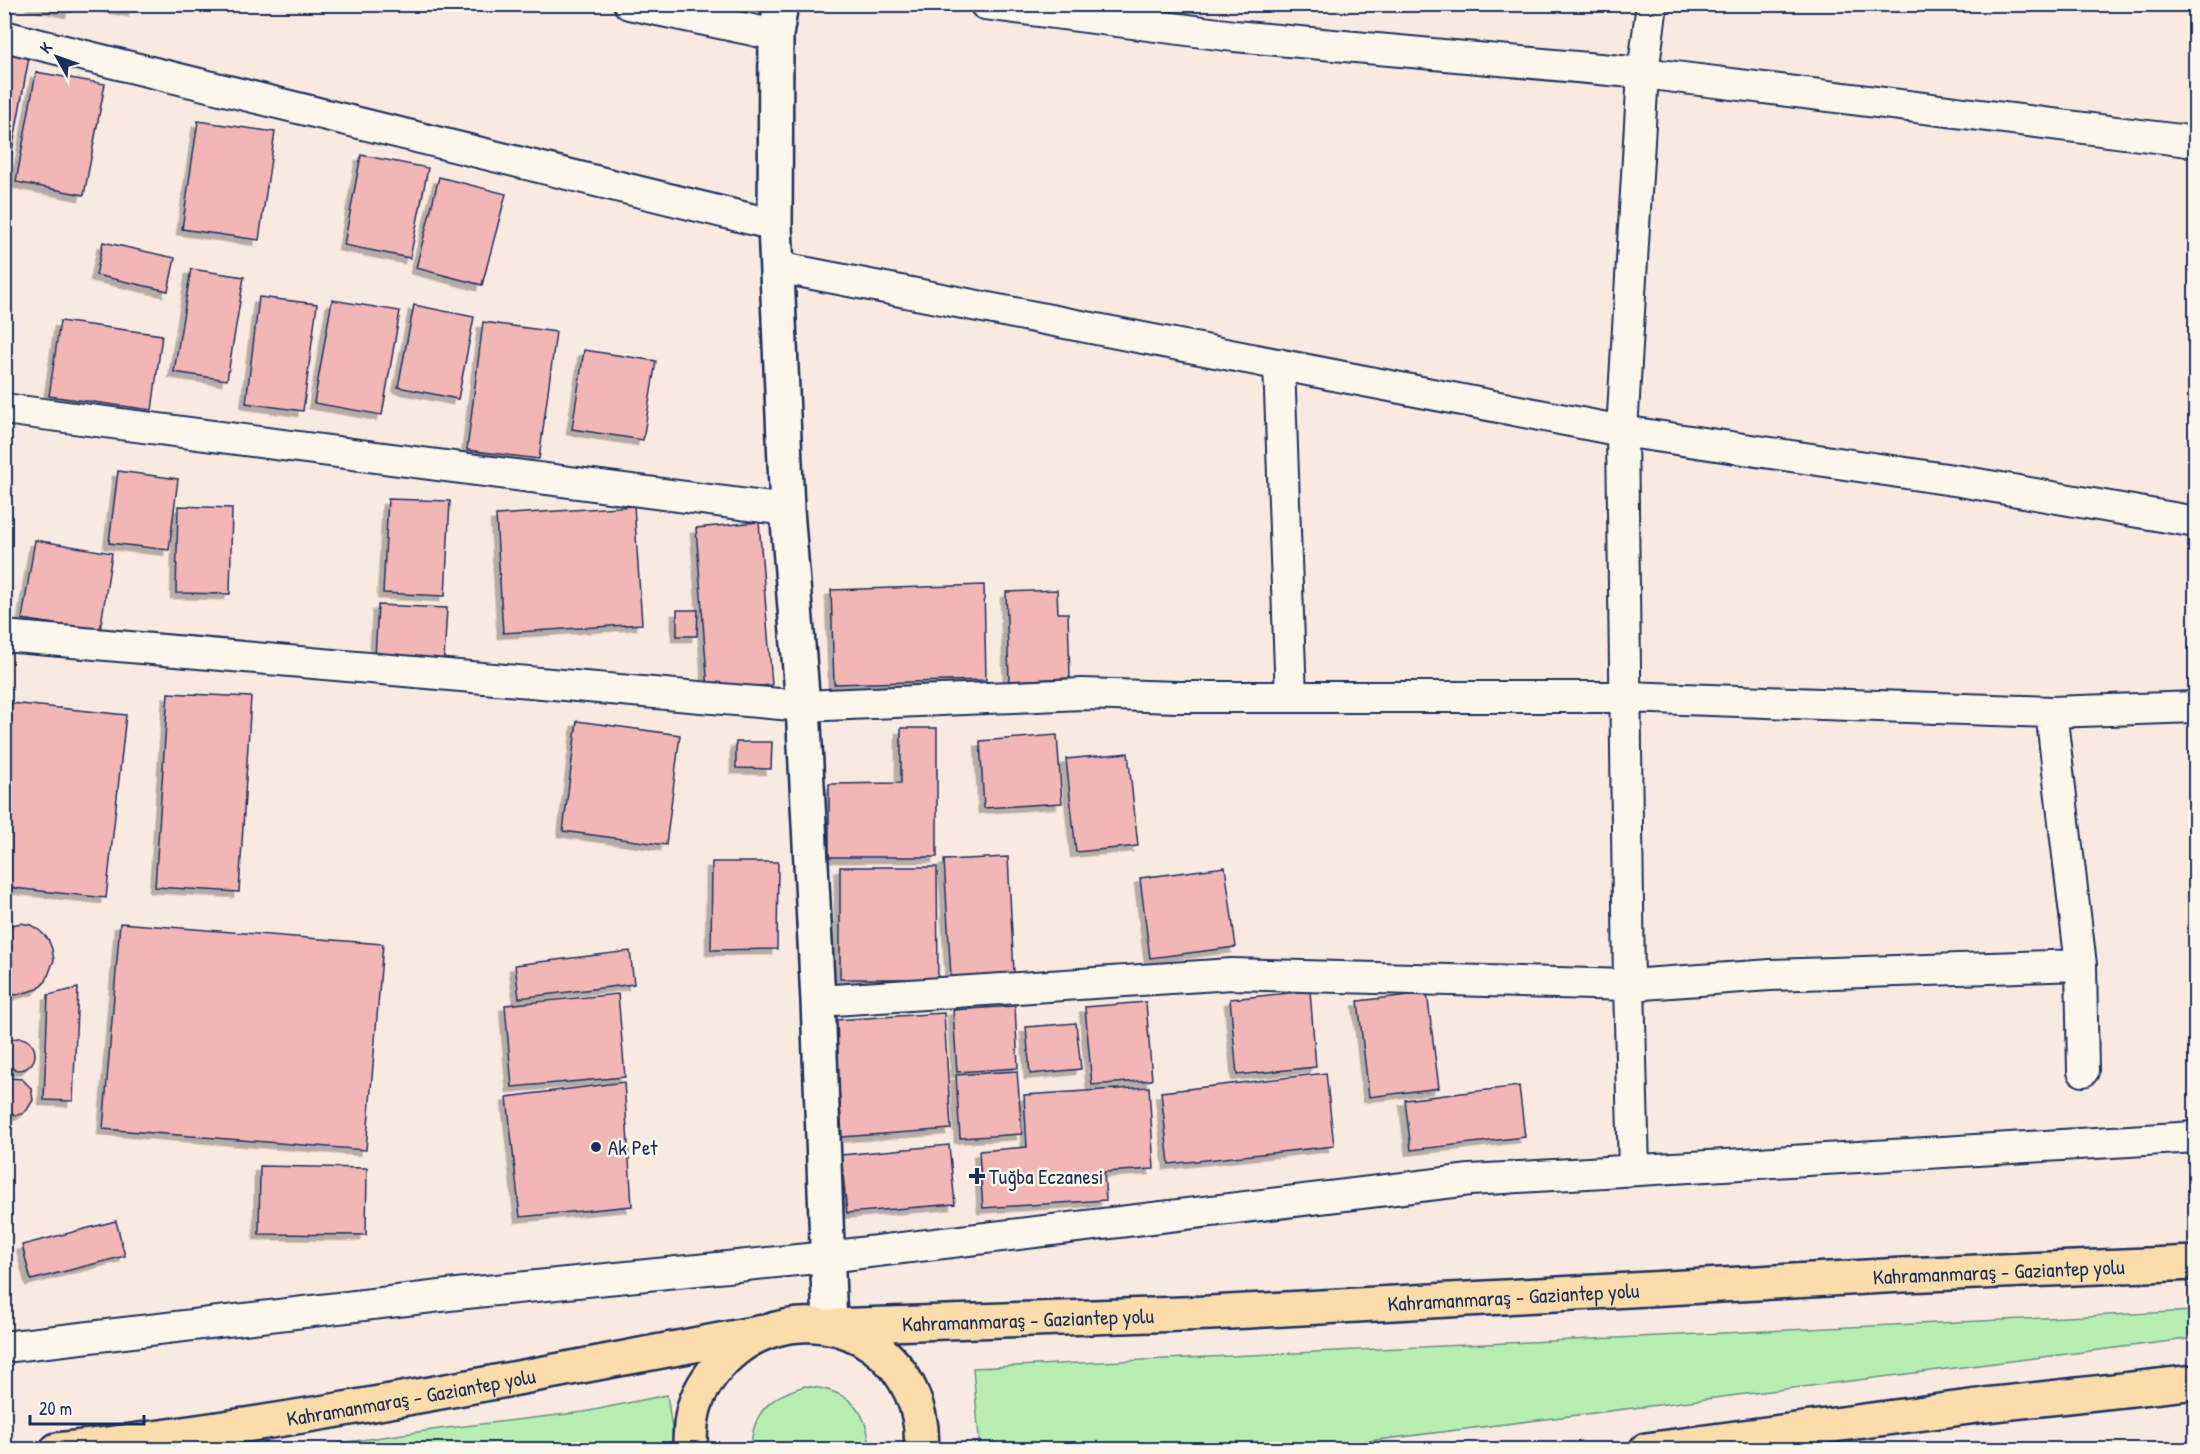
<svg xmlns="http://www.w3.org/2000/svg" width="2200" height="1454" font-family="'Patrick Hand',sans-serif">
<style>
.green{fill:#b7efb3;stroke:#698f88;stroke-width:1.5}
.building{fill:#f2b6b4;stroke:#1b2f5e;stroke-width:1.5;filter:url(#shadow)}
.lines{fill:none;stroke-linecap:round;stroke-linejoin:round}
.street-casing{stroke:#1b2f5e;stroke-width:34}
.secondary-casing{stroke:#1b2f5e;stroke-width:38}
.highway-casing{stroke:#1b2f5e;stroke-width:38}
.street{stroke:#fbf7ec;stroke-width:30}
.secondary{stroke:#fbf7ec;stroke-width:33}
.highway{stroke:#faddab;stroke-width:33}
.poi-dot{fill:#1b2f5e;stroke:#fbf7ec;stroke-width:2}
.labels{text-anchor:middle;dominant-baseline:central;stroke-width:5;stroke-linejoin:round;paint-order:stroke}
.poi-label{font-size:21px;fill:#1b2f5e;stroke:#fbf7ec;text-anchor:start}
.street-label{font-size:21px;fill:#1b2f5e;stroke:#fbf7ec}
</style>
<defs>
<filter id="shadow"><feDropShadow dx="-5.5" dy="5.5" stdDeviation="0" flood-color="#0004"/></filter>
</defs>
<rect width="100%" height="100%" fill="#f9eae1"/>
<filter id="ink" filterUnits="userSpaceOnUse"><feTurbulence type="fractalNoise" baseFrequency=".0167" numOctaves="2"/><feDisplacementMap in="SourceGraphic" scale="12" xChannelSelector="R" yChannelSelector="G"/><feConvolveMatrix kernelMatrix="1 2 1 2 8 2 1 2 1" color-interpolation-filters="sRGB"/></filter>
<g filter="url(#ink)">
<path class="green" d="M2195,1311v27l-890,111h-325l-7,-81z
M805,1386c42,4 62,20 65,63h-119c1,-37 19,-53 54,-63z
M667,1395l8,54 -384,1 148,-21 145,-17z"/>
<path class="building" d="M31,4h42l-2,8z
M95,4h39v7z
M4,53l25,4 -20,111 -5,-1z
M36,72l69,12 -21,111 -68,-13z
M198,121l77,11 -16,108 -77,-11z
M361,155l67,13 -18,90 -66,-13z
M439,177l67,17 -24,91 -66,-17z
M103,242l72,16 -7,33 -72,-16z
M191,269l53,8 -17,103 -53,-8z
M259,297l58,7 -14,107 -57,-8z
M332,300l68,11 -18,104 -68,-12z
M414,305l60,12 -16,82 -60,-12z
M60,321l102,14 -10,75 -103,-14z
M483,322l73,10 -17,127 -72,-9z
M584,350l72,11 -13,79 -71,-11z
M118,471l60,8 -9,71 -60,-7z
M388,499l62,2 -5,95 -62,-3z
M178,506l54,2 -2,86 -54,-1z
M634,506l8,118 -139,9 -7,-118z
M759,522l13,163 -64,5 -12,-162z
M35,540l77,13 -12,78 -78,-12z
M984,585l2,95 -152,4 -3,-94z
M1057,590l1,23h10l2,65 -61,3 -3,-89z
M378,605l69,3 -3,52 -69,-3z
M677,610h21l-1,26h-20z
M168,693l83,4 -12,195 -84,-5z
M11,703l115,12 -20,183 -102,-11v-125z
M577,721l103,14 -14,110 -103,-14z
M901,728h36v129h-108v-73l72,-1z
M1057,735l5,68 -78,5 -4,-67z
M736,742h36l-1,27 -35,-1z
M1128,753l10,93 -62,6 -10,-93z
M1008,857l6,116 -63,4 -7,-117z
M712,862h66l-1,87 -66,1z
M840,867h97l1,112h-98z
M1225,867l11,80 -86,11 -10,-80z
M21,923l10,2 9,6 8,8 4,10 2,11 -8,21 -8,8 -22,6 -12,-3v-65z
M120,923l263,21 -17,206 -263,-21z
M630,951l4,33 -115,14 -4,-33z
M78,988l-5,113 -29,-1 4,-105z
M1310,991l6,76 -79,8 -7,-76z
M1427,993l12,95 -70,9 -11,-96z
M618,994l7,83 -113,10 -7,-82z
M1146,1002l6,78 -60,5 -7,-78z
M1015,1006l3,62 -61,4 -4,-62z
M944,1013l7,116 -109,8 -7,-117z
M1076,1023l5,46 -51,5 -4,-47z
M3 1054a16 16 0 1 1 32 0a16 16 0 1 1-32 0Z
M1017,1071l5,63 -62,4 -4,-63z
M1326,1073l8,73 -165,18 -8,-72z
M10,1078l12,1 9,9 2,12 -6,10 -5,4 -6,1 -12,-3v-31z
M624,1082l8,124 -112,11 -13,-120z
M1519,1086l6,51 -114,13 -6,-50z
M1149,1087l5,82 -50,3 2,28 -123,8 -4,-57 48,-4 -3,-52z
M949,1145l6,59 -108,9 -6,-58z
M260,1166l107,2 -1,67 -107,-1z
M116,1221l9,35 -94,24 -9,-35z"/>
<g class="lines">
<defs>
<path id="street" d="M629,4l147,31
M985,4l249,32 409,37 553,69
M4,36l771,189
M777,267l845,164 338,50 236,41
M1279,364l12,333
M4,409l783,101
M4,636l799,70 279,-12 96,3h448l425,15 145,-5
M2051,712l30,253 2,106
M818,1001l414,-27 397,11 141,-10 311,-10
M1634,1170l-5,-185 -7,-554 21,-358 9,-69
M4,1347l462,-54 361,-36 643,-77 726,-43"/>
<path id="secondary" d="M781,4l-5,31 -1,190 12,285 16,196 15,295 12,325"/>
<g id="highway">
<path id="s1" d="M830,1326l381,-13 692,-38 293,-12"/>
<path id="s2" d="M57,1450c237,-26 472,-75 707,-118"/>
<path d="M690,1450c0,-11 0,-22 2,-32 3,-20 14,-38 26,-52 55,-64 158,-52 193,26 8,18 12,38 10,58"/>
<path d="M1646,1450l339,-45 211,-23"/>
</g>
</defs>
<use href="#street" class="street-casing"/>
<use href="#secondary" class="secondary-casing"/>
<use href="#highway" class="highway-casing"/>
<use href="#street" class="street"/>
<use href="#secondary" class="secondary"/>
<use href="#highway" class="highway"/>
</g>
</g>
<g class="poi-dot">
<circle cx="596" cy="1147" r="6"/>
<path d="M974 1167h6v6h6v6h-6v6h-6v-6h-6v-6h6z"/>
</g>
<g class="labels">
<g class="poi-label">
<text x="608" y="1147">Ak Pet</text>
<text x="989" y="1176">Tuğba Eczanesi</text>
</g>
<g class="street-label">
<text stroke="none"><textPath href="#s1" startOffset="1170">Kahramanmaraş - Gaziantep yolu</textPath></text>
<text stroke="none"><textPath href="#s1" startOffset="684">Kahramanmaraş - Gaziantep yolu</textPath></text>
<text stroke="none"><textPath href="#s1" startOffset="198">Kahramanmaraş - Gaziantep yolu</textPath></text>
<text stroke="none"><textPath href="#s2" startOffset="358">Kahramanmaraş - Gaziantep yolu</textPath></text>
</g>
</g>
<rect width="2200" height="1454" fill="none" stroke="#fbf7ec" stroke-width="24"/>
<rect x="12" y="12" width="2176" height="1430" fill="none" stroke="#1b2f5e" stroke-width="2" filter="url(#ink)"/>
<g transform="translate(57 57) rotate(310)" stroke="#fbf7ec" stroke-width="4.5" paint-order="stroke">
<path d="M0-4.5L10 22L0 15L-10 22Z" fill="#1b2f5e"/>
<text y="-9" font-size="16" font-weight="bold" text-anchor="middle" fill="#1b2f5e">K</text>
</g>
<path d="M30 1415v9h114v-9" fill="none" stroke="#1b2f5e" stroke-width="3"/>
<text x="39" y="1415" font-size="18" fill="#1b2f5e" stroke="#fbf7ec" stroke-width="4.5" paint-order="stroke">20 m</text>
</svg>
